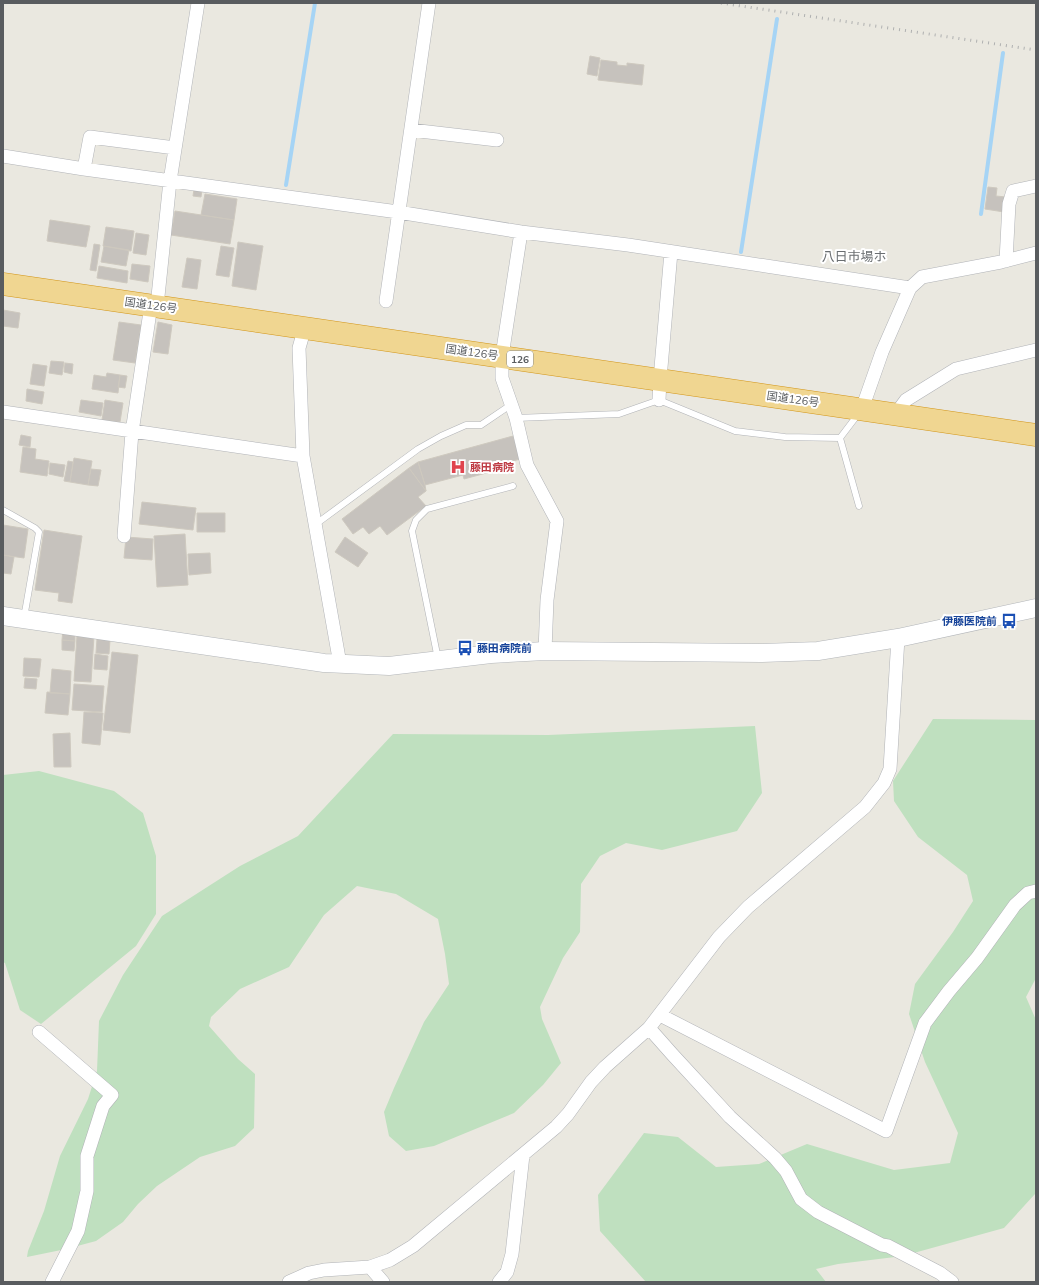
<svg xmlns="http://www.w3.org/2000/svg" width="1039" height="1285" font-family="Mulish,'Noto Sans JP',sans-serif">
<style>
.green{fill:#bfe0bf}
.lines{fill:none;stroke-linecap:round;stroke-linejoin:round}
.stream{stroke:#a6d4f5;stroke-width:4}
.building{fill:#c6c2bd;stroke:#cec9bf}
.lane-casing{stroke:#b1b3b7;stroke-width:7}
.street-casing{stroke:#b1b3b7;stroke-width:14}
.secondary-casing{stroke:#b2b5b9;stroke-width:19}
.highway-casing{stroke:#d29518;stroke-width:23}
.lane{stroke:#fff;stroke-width:6}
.street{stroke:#fff;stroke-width:13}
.secondary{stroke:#fff;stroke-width:18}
.highway{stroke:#f0d691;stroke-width:22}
.rail{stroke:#afb0b0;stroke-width:3;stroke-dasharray:1 5;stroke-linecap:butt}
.labels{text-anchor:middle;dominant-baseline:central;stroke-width:4;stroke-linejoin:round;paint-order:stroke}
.shield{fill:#fff;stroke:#8b8d8f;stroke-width:1}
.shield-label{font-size:10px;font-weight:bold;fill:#595c5f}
.street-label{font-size:11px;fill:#595c5f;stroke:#fff}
.health-label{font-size:11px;font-weight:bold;fill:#be3a42;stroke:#fff;text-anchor:start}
.transit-label{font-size:11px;font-weight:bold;fill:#164399;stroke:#fff;text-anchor:end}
.quarter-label{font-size:13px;fill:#6a6e71;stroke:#fff}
</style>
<rect width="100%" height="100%" fill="#eae8e0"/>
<path class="green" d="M933,719l103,1v258l-10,19 10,23 -1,174 -31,34 -101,28 -65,8 -22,5 10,13h-180l-46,-51 -2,-36 46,-62 34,4 38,30 43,-3 48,-20 87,26 56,-7 8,-30 -33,-71 -16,-48 6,-30 38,-52 20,-31 -6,-26 -49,-38 -24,-36 -1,-20z
M755,726l7,67 -25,38 -75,19 -36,-7 -26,13 -19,28 -1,48 -17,26 -23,49 2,12 19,44 -18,22 -29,28 -80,33 -28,5 -17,-15 -5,-24 10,-24 30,-66 25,-38 -4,-30 -7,-35 -42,-25 -39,-8 -33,29 -35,52 -49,22 -29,28 -2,9 29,33 17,15 -1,54 -19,18 -35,11 -43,29 -19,18 -15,18 -27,19 -30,8 -39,8 1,-6 16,-40 16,-55 28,-57 9,-28 2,-50 24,-46 39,-59 78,-50 58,-30 95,-102 155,1z
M39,771l75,20 29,22 13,43v58l-20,32 -95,78 -21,-14 -15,-47 -2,-1v-187z"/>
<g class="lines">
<path class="stream" d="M286,185l29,-182
M981,214l22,-161
M741,252l36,-233"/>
</g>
<path class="building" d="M590,56l10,2 -3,18 -10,-2z
M601,60l16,2v3l10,1v-3l17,2 -2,20 -44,-5z
M988,187l9,1 -1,8 10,1 -2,15 -19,-3z
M194,189l8,1 -1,7 -8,-1z
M205,194l32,5 -3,21 -33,-5z
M175,211l59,9 -4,24 -59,-9z
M50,220l40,6 -4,21 -39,-6z
M106,227l28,4 -3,20 -28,-5z
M136,233l13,2 -3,20 -13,-2z
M238,242l25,4 -7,44 -24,-4z
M94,244l6,1 -4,26 -6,-1z
M104,246l25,4 -3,16 -25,-4z
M221,246l13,2 -5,29 -13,-2z
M187,258l14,2 -4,29 -15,-2z
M132,264l18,2 -2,16 -18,-3z
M99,266l29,5 -1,12 -30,-5z
M3,310l17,3 -2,15 -15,-2z
M119,322l22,3 -6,38 -22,-3z
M158,322l14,3 -4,29 -15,-2z
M51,361l13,1 -2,13 -13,-2z
M65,363l8,1 -1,10 -8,-2z
M33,364l14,2 -3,20 -14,-2z
M107,373l13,2 -2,18 -26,-4 2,-14 12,2z
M120,375l7,1 -2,12 -7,-1z
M27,389l17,3 -2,12 -16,-3z
M81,400l22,3 -2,13 -22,-4z
M105,400l18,3 -3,19 -18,-2z
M21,435l10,2 -1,10 -11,-2z
M513,436l7,23 -31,9 1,4 -26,7 -1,-4 -38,10 -7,-23z
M23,447l13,2 -1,10 14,2 -2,15 -27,-4z
M74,458l18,3 -4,24 -18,-3z
M68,461l5,1 -3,20 -6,-1z
M418,462l7,23 1,6 -17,-23z
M50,463l15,2 -2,12 -14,-3z
M409,468l17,23 -8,6 8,9 -39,29 -7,-9 -11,8 -6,-7 -10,7 -11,-15z
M91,469l10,1 -3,16 -10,-1z
M142,502l54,6 -3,22 -54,-6z
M197,513h28v19h-28z
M3,525l25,4 -4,29 -21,-3z
M44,530l38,6 -10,67 -14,-2 1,-8 -24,-3z
M185,534l3,51 -31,2 -3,-51z
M126,537l27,2 -1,21 -28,-2z
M345,537l23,16 -10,14 -23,-15z
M210,553l1,20 -22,2 -1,-21z
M3,555l11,2 -3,17 -8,-1z
M63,630l12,2v9l-13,-1z
M77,635l17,1 -3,46 -17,-1z
M97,639l13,1 -1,14 -13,-1z
M62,640l13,1 -1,10 -12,-1z
M112,652l26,3 -8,78 -27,-3z
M95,654l13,2 -1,14 -13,-1z
M24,658l17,1 -2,18 -16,-1z
M52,669l19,2 -1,23 -20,-1z
M25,678l12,1 -1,10 -12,-1z
M74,684l30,2 -2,26 -30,-2z
M47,692l23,2 -2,21 -23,-2z
M84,712l19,1 -3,32 -18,-2z
M70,733l1,34h-17l-1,-33z"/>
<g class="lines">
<defs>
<path id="lane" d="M516,418l103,-4 40,-14 76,31 50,6 55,1
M840,438l19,68
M840,438l19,-25
M3,510l32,18 4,4 -15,86
M316,524l102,-75 23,-13 25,-11h15l31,-21
M438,659l-26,-128 4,-11 11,-11 86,-23"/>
<path id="street" d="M411,130l86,10
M3,156l81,13 314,43 123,20 107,13 282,43
M84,169l6,-32 85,11
M521,232l-19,124v22l14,40 11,47 30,56 -10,79 -2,51
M1006,261l3,-57 4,-13 23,-5
M386,301l43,-298
M157,306l13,-125 28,-178
M305,327l-6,21 4,108 37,208
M659,400l1,-21 11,-127
M862,409l20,-57 28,-64 12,-11 79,-15 35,-9
M3,412l300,44
M895,415l11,-15 50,-31 80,-19
M124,536l8,-104 19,-127
M660,1015l226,116 39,-108 24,-32 28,-33 38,-53 13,-12 8,-2
M649,1028l23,26 58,63 45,41 11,13 15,28 17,13 64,33 6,1 52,27 12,9
M39,1032l73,63 -9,11 -16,50v35l-9,40 -26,51
M370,1267l13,15
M289,1282l20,-9 15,-3 46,-3 20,-7 23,-14 143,-119 12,-13 23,-32 14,-15 44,-39 70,-91 29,-30 117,-100 19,-24 6,-14 8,-131
M499,1282l8,-10 5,-18 11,-99"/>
<path id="secondary" d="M3,616l321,47 65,3 102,-12 54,-3 217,2 56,-2 80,-13 138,-30"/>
<path id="highway" d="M3,284l1033,151"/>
</defs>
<use href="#lane" class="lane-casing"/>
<use href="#street" class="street-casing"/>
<use href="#secondary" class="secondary-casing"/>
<use href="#highway" class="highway-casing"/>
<use href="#lane" class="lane"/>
<use href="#street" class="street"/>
<use href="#secondary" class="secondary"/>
<use href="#highway" class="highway"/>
<path class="rail" d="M721,3l315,47"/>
</g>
<defs>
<symbol id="hospital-bare" viewBox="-9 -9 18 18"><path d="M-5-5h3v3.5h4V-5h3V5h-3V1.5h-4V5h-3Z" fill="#e0444e" stroke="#fff" stroke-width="2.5" paint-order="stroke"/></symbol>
<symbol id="bus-bare" viewBox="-9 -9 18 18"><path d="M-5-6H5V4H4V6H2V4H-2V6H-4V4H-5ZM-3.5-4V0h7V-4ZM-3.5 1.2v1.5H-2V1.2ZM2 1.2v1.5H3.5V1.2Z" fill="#1a4fb4" stroke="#fff" stroke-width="2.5" paint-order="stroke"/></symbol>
</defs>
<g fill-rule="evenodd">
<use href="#hospital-bare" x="447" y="456" width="22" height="22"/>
<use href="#bus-bare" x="998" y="610" width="22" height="22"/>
<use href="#bus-bare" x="454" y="637" width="22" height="22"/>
</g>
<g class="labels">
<rect class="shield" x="507" y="351" width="26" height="16" rx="3"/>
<g class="shield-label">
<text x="520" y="359">126</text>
</g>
<g class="street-label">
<text transform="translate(151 305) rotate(8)">国道126号</text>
<text transform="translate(472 352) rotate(8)">国道126号</text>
<text transform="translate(793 399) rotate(8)">国道126号</text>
</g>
<g class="health-label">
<text x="470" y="467">藤田病院</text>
</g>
<g class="transit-label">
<text x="997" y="621">伊藤医院前</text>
<text x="477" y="648" text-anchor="start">藤田病院前</text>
</g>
<g class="quarter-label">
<text x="854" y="256">八日市場ホ</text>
</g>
</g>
<rect width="1039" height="1285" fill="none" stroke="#595c5f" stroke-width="8"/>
</svg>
